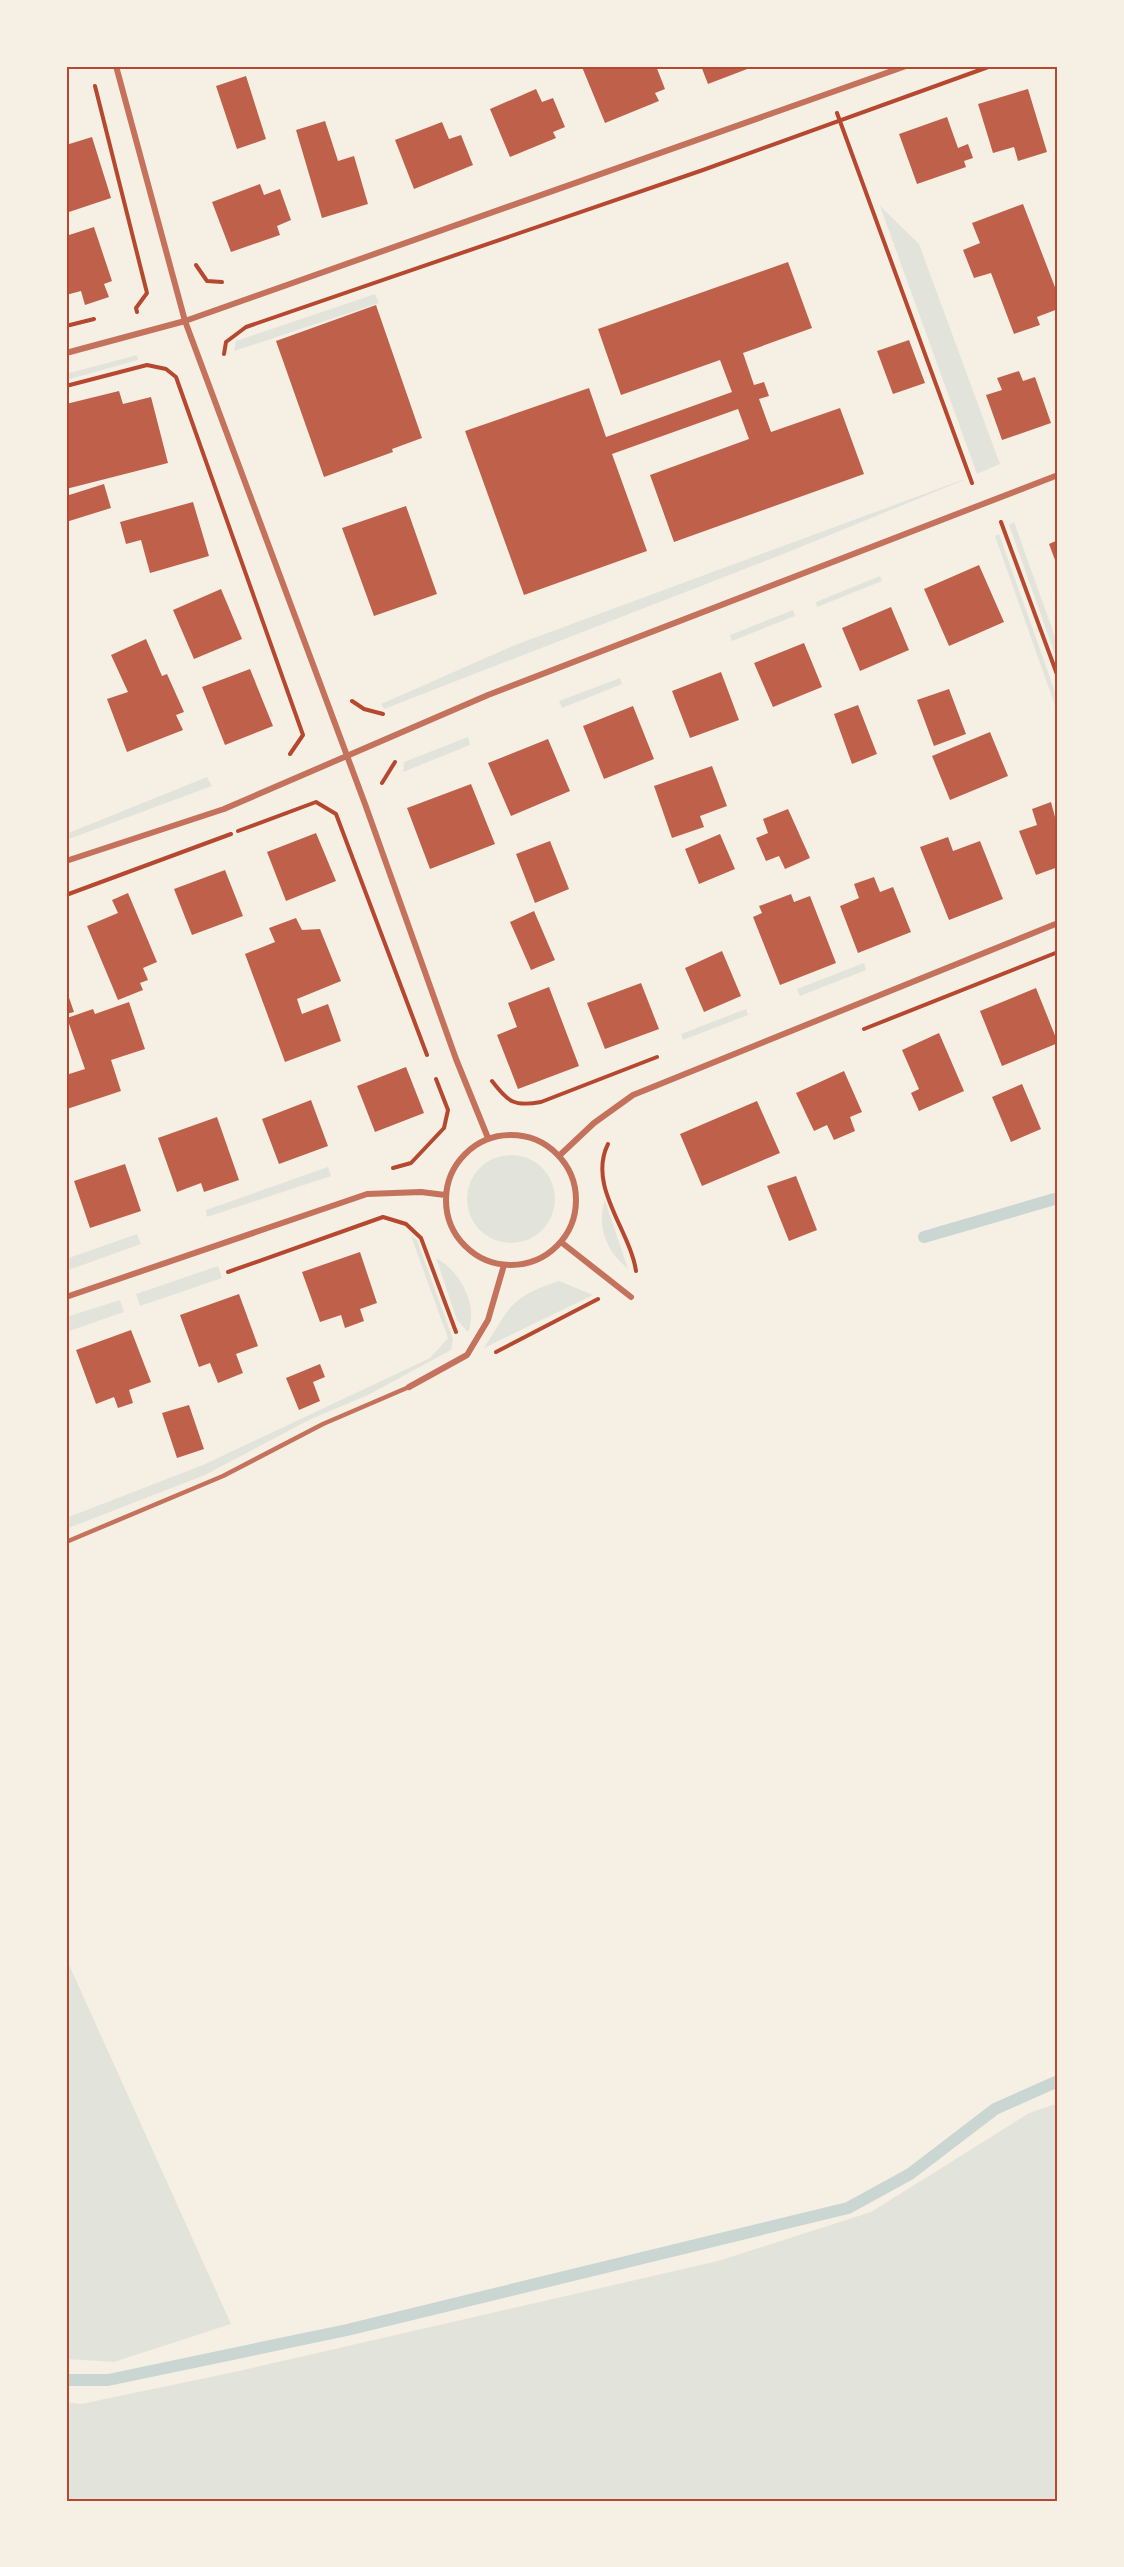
<svg xmlns="http://www.w3.org/2000/svg" width="1124" height="2567" font-family="'PT Sans',sans-serif">
<style>
.green{fill:#e2e4dc}
.lines{fill:none;stroke-linecap:round;stroke-linejoin:round}
.stream{stroke:#c9d6d2;stroke-width:12}
.building{fill:#bf614a}
.path{stroke:#b5482f;stroke-width:4}
.service{stroke:#c5725c;stroke-width:4.5}
.minor{stroke:#c5725c;stroke-width:6}
.neatline{fill:none;stroke:#b5482f;stroke-width:2}
</style>
<rect width="100%" height="100%" fill="#f6efe4"/>
<path class="green" d="M880,206l39,38 81,220 -23,10z
M375,294l4,9 -145,48 2,-10z
M137,355l1,5 -72,20v-6z
M962,480h2l-183,75 -397,154 -3,-5 134,-59z
M1014,522l44,123v18l-49,-138z
M999,534l59,166v14l-63,-178z
M880,576l2,5 -65,26 -1,-5z
M793,610l2,6 -63,25 -2,-6z
M620,678l2,6 -60,24 -3,-7z
M468,737l2,8 -67,27 1,-10z
M207,777l5,9 -146,54v-6z
M864,963l2,7 -66,26 -3,-7z
M746,1009l2,6 -65,25 -2,-6z
M467 1199a44 44 0 1 1 88 0a44 44 0 1 1-88 0Z
M328,1167l3,9 -124,41 -1,-7z
M605,1200l23,69c-21,-17 -32,-41 -23,-69z
M137,1234l4,10 -75,27v-12z
M411,1236l6,4 36,99 -2,11 -83,45 -57,24 -106,56 -139,54v-11l137,-53 227,-107 18,-20z
M436,1258c24,13 43,47 32,74l-11,-12z
M218,1266l4,12 -82,28 -4,-12z
M559,1281l34,14 -109,53c26,-41 26,-51 75,-67z
M120,1300l4,12 -58,20v-15z
M66,1958l165,366 -117,38 -48,-3z
M1058,2103v398h-992v-99l15,2 158,-33 479,-110 153,-49 158,-99z"/>
<g class="lines">
<path class="stream" d="M924,1237l134,-39
M66,2380h42l239,-50 501,-122 62,-34 85,-65 63,-28"/>
</g>
<path class="building" d="M656,66l9,23 -10,4 4,8 -54,22 -23,-56z
M701,66h54l-47,18z
M246,76l20,63 -29,10 -21,-63z
M536,89l6,13 11,-4 12,29 -12,5 3,6 -46,19 -20,-48z
M1028,89l19,63 -29,9 -4,-14 -21,6 -15,-49z
M947,117l11,31 10,-4 5,14 -9,3 2,6 -49,17 -18,-50z
M325,121l13,40 16,-5 14,48 -46,14 -26,-88z
M442,122l7,17 12,-4 12,30 -59,24 -19,-49z
M92,137l19,61 -45,15v-68z
M260,184l4,11 16,-6 11,31 -14,6 3,9 -49,17 -19,-50z
M1023,204l35,91v14l-21,8 3,8 -26,9 -23,-61 -17,5 -11,-28 17,-7 -8,-20z
M94,227l18,54 -8,3 5,13 -24,8 -4,-14 -15,4v-59z
M788,262l24,66 -69,25 11,32 10,-3 5,14 -10,3 12,33 69,-24 24,66 -190,68 -24,-67 99,-36 -11,-30 -126,45 35,97 -123,44 -59,-164 124,-43 17,49 126,-45 -12,-32 -99,35 -23,-66z
M376,305l46,133 -30,11 1,3 -69,25 -48,-136z
M909,340l16,43 -32,11 -16,-43z
M1019,371l4,10 12,-4 16,46 -49,17 -16,-45 16,-5 -5,-12z
M119,391l4,13 28,-7 17,66 -102,26v-85z
M104,484l7,24 -45,14v-26z
M193,502l16,54 -59,17 -9,-33 -15,4 -6,-22z
M406,506l31,88 -63,22 -32,-88z
M1058,540v28l-9,-24z
M979,565l25,57 -55,24 -25,-57z
M221,589l21,50 -48,20 -21,-49z
M891,607l18,43 -49,21 -18,-43z
M146,639l16,37 5,-2 17,38 -8,3 7,15 -56,22 -20,-53 21,-7 -17,-37z
M804,643l18,44 -49,20 -19,-44z
M250,669l23,57 -48,19 -23,-58z
M721,672l18,48 -49,18 -18,-47z
M949,689l17,45 -32,12 -17,-46z
M858,705l19,49 -25,10 -18,-50z
M633,706l21,53 -50,20 -21,-53z
M990,732l18,44 -58,24 -18,-44z
M548,739l22,52 -59,25 -23,-53z
M712,766l15,40 -27,10 4,11 -32,11 -18,-52z
M471,784l24,60 -65,25 -23,-61z
M1051,802l4,15 3,-1v51l-22,8 -17,-44 18,-6 -5,-16z
M788,809l22,49 -25,11 -6,-13 -13,5 -10,-23 12,-5 -5,-14z
M316,833l20,48 -50,20 -19,-49z
M720,834l15,35 -36,15 -14,-35z
M948,837l5,14 27,-10 23,58 -54,21 -29,-73z
M550,841l19,48 -34,14 -19,-49z
M225,870l18,46 -51,19 -18,-46z
M874,877l6,15 13,-5 18,45 -53,21 -18,-47 19,-8 -5,-14z
M128,893l29,69 -14,6 5,12 -8,3 3,7 -25,10 -31,-74 31,-13 -6,-13z
M791,894l3,8 16,-6 26,67 -56,22 -27,-68 9,-4 -3,-7z
M534,911l21,49 -24,10 -21,-48z
M296,918l6,12 18,-1 21,52 -44,18 5,15 26,-10 13,37 -56,21 -40,-108 30,-12 -6,-14z
M722,951l19,45 -37,16 -19,-44z
M641,983l18,46 -54,20 -18,-46z
M549,987l30,79 -61,23 -21,-54 20,-8 -9,-24z
M1036,988l22,55 -56,23 -22,-55z
M66,989l8,23 -8,2z
M129,1002l16,47 -34,11 10,31 -54,18 -1,-34 19,-6 -18,-51 26,-9 2,5z
M939,1033l25,58 -45,20 -8,-18 8,-4 -17,-39z
M406,1067l18,46 -49,19 -18,-46z
M844,1071l18,41 -12,5 5,14 -21,9 -7,-15 -13,6 -18,-38z
M1022,1084l19,45 -30,13 -19,-45z
M311,1100l17,46 -49,18 -17,-45z
M757,1101l23,52 -78,33 -22,-52z
M217,1117l22,63 -35,12 -3,-9 -24,9 -19,-54z
M125,1164l16,47 -51,17 -16,-47z
M796,1176l21,54 -28,11 -22,-55z
M360,1252l17,51 -17,6 4,12 -19,7 -4,-13 -21,7 -18,-50z
M239,1294l19,52 -22,8 7,19 -25,10 -8,-20 -11,4 -19,-52z
M131,1330l20,52 -22,8 4,13 -15,5 -4,-11 -18,7 -20,-54z
M320,1364l5,13 -12,5 7,19 -21,9 -13,-32z
M189,1405l15,44 -27,9 -15,-45z"/>
<g class="lines">
<path class="path" d="M95,86l52,207 -11,15 1,4
M837,113l135,370
M196,265l11,16 15,1
M66,326l28,-7
M224,354l2,-12 20,-15 457,-157 288,-104
M66,386l81,-21 19,4 10,8 127,358 -13,19
M1001,522l57,155
M352,701l12,8 19,5
M382,783l13,-21
M238,831l78,-29 20,12 91,241
M66,895l165,-61
M864,1029l194,-77
M492,1081c16,21 22,26 49,21l116,-45
M608,1144c-21,42 22,86 28,127
M393,1168l18,-5 33,-35 4,-18 -12,-31
M228,1272l155,-55 23,7 15,14 35,94
M496,1352l102,-53"/>
<path class="service" d="M66,1542l157,-66 100,-52 86,-37"/>
<path class="minor" d="M116,66l69,255 180,483 91,255 32,79
M66,353l119,-32 721,-255
M66,861l158,-52 264,-114 570,-220
M446 1200a65 65 0 1 1 130 0a65 65 0 1 1-130 0Z
M560,1155l34,-32 39,-28 425,-172
M561,1242l70,55
M66,1297l301,-103 54,-2 24,3
M409,1387l58,-32 21,-35 16,-55"/>
</g>
<rect width="1124" height="2567" fill="none" stroke="#f6efe4" stroke-width="135"/>
<rect x="68" y="68" width="988" height="2432" class="neatline"/>
</svg>
